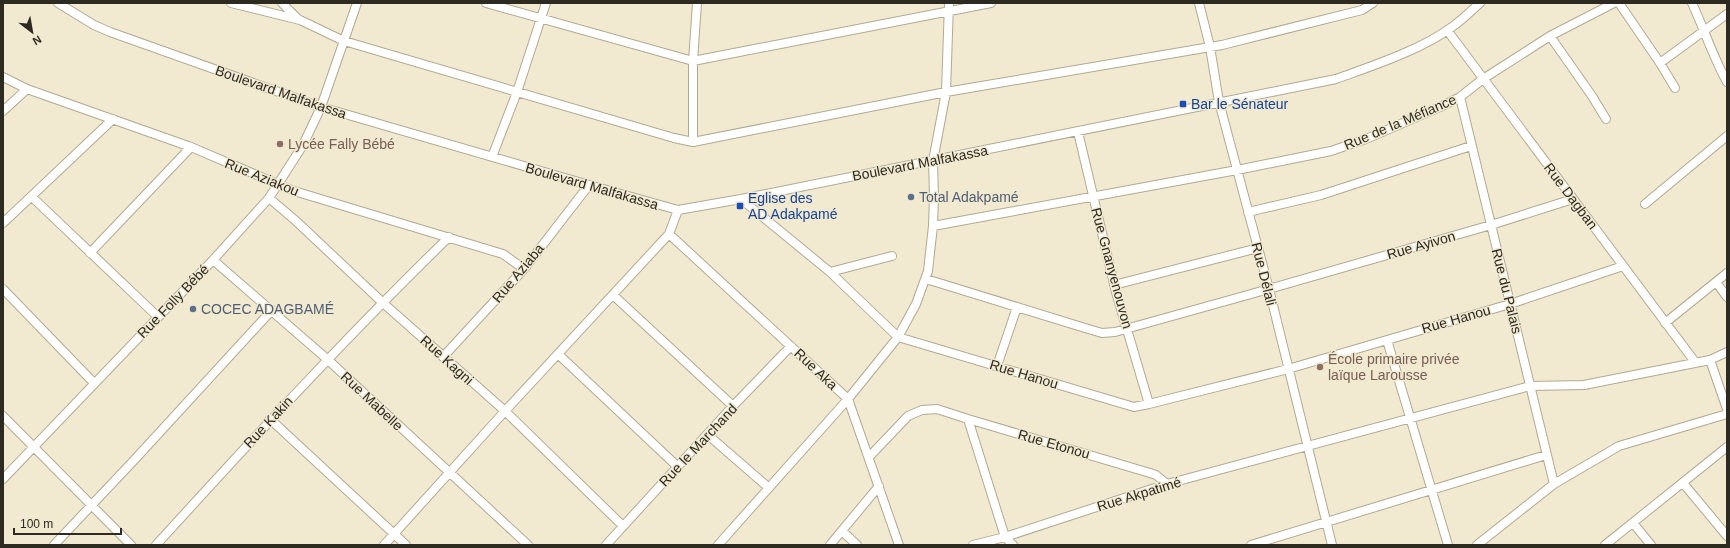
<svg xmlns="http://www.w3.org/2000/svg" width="1730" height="548" font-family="Helvetica,sans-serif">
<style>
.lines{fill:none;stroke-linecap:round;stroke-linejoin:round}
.minor-casing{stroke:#b1a992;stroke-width:10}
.minor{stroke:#fff;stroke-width:8}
.transit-dot{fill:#1a4fb4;stroke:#f1e9d0;stroke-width:1.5}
.education-dot{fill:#8d6e63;stroke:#f1e9d0;stroke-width:1.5}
.service-dot{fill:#5c6f8a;stroke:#f1e9d0;stroke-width:1.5}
.labels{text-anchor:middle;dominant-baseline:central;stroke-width:3;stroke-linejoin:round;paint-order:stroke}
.street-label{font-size:14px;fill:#2d2a21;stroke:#f1e9d0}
.transit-label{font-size:14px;fill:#164399;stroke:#f1e9d0;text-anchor:start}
.education-label{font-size:14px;fill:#785e54;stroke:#f1e9d0;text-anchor:start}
.service-label{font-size:14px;fill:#4e5e75;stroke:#f1e9d0;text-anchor:start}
</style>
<rect width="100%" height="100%" fill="#f1e9d0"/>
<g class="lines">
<defs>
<path id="minor" d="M58,3l36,22 16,7 211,75 268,78 89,25 63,-11 595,-120c36,-13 85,-29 116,-52 10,-7 19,-16 28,-24
M231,3l69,17 44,21 330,97 19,4 253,-50 276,-47 140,-35 11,-7
M282,3l17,17
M486,3l207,58 298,-58
M1199,3l11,44 9,55 50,187 63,256
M1619,3l41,60 15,25
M1692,3c12,26 21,54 35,79
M1447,30l248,332
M1550,36l42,60 14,23
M1660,63l67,-49
M3,77l24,12 164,58 103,44 209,63 21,15
M1460,97l94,387
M3,111l24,-22
M1078,132l38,160 33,112
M693,142v-81l4,-58
M492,157l25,-65 29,-89
M32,197l125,119
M269,198l27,23 86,81 123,109 118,115
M741,199l89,73 68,65 236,70 15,-3 139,-35 222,-65 113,-38
M1645,204l82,-68
M1248,212l73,-17 150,-49
M3,223l110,-104
M933,226l304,-56 94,-19 35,-12 74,-32 20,-10 23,-18 67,-43 64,-33
M669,234l179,165 51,146
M90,253l101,-106
M213,260l114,99 201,186
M830,272l62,-16
M926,279l159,49 17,5 13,-1 154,-43 222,-64 82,-26
M1716,282l11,15
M1114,285l144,-37
M3,289l91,94
M613,295l120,111
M1665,323l62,-50
M1387,340l61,205
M558,354l120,113
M443,357l81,-88 65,-84
M1710,360l17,49
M997,366l20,-59
M3,416l128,129
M270,419l136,126
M968,419l37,118 8,8
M708,435l61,53
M869,457l39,-41 14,-6 15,-1 31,10 182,54 6,2 11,9
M3,479l210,-219 56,-62 34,-53 18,-38 36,-104
M1683,483l44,53
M1633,523l18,22
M842,531l15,14
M54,545l83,-88 135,-147
M156,545c96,-105 191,-209 293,-308
M384,545l121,-134 164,-177 9,-24
M606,545l127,-139 58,-60
M718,545l130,-146 50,-62 18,-33 12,-33 5,-45 1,-29 -1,-36 13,-69 3,-89
M830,545l49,-59
M973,545l32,-8 162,-53 363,-98 54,-1 126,-25 17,-8
M1251,545l295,-90
M1477,545l77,-61 65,-38 108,-32
M1605,545l122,-98"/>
</defs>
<use href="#minor" class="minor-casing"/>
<use href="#minor" class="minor"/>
</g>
<g class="transit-dot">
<rect x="1179" y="100" width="8" height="8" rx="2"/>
<rect x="736" y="202" width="8" height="8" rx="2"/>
</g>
<g class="education-dot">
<circle cx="280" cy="144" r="4"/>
<circle cx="1320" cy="367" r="4"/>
</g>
<g class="service-dot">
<circle cx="911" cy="197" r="4"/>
<circle cx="193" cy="309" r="4"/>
</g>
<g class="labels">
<g class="street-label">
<text transform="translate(281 92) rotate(19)">Boulevard Malfakassa</text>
<text transform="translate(1400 122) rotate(-23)">Rue de la Méfiance</text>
<text transform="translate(920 163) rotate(-11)">Boulevard Malfakassa</text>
<text transform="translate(262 177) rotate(22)">Rue Aziakou</text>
<text transform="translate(592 186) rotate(16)">Boulevard Malfakassa</text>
<text transform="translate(1571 196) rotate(53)">Rue Dagban</text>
<text transform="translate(1421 245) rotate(-16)">Rue Ayivon</text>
<text transform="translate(1112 268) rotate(75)">Rue Gnanyenouvon</text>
<text transform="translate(518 273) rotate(-50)">Rue Aziaba</text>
<text transform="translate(1264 274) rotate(76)">Rue Délali</text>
<text transform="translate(1507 291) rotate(76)">Rue du Palais</text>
<text transform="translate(173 301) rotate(-46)">Rue Folly Bébé</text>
<text transform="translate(1456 319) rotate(-16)">Rue Hanou</text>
<text transform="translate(447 360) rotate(42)">Rue Kagni</text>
<text transform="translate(816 369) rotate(43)">Rue Aka</text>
<text transform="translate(1024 374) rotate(17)">Rue Hanou</text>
<text transform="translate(372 401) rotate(43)">Rue Mabelle</text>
<text transform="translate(268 422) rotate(-47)">Rue Kakin</text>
<text transform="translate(1054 444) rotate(16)">Rue Etonou</text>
<text transform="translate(698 445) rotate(-47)">Rue le Marchand</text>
<text transform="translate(1139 494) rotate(-17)">Rue Akpatimé</text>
</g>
<g class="transit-label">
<text x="1191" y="104">Bar le Sénateur</text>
<text x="748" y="198">Eglise des<tspan x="748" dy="16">AD Adakpamé</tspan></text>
</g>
<g class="education-label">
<text x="288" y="144">Lycée Fally Bébé</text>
<text x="1328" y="359">École primaire privée<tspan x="1328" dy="16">laïque Larousse</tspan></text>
</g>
<g class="service-label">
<text x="919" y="197">Total Adakpamé</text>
<text x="201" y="309">COCEC ADAGBAMÉ</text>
</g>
</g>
<rect width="1730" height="548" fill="none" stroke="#2d2a21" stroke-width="8"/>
<g transform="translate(32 32) rotate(149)" stroke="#f1e9d0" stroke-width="3" paint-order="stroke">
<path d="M0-3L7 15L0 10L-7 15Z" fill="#2d2a21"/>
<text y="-6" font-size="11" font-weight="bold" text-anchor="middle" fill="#2d2a21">N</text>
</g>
<path d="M14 528v6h107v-6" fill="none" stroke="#2d2a21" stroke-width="2"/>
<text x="20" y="528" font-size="12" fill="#2d2a21" stroke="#f1e9d0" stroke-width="3" paint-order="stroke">100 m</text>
</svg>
